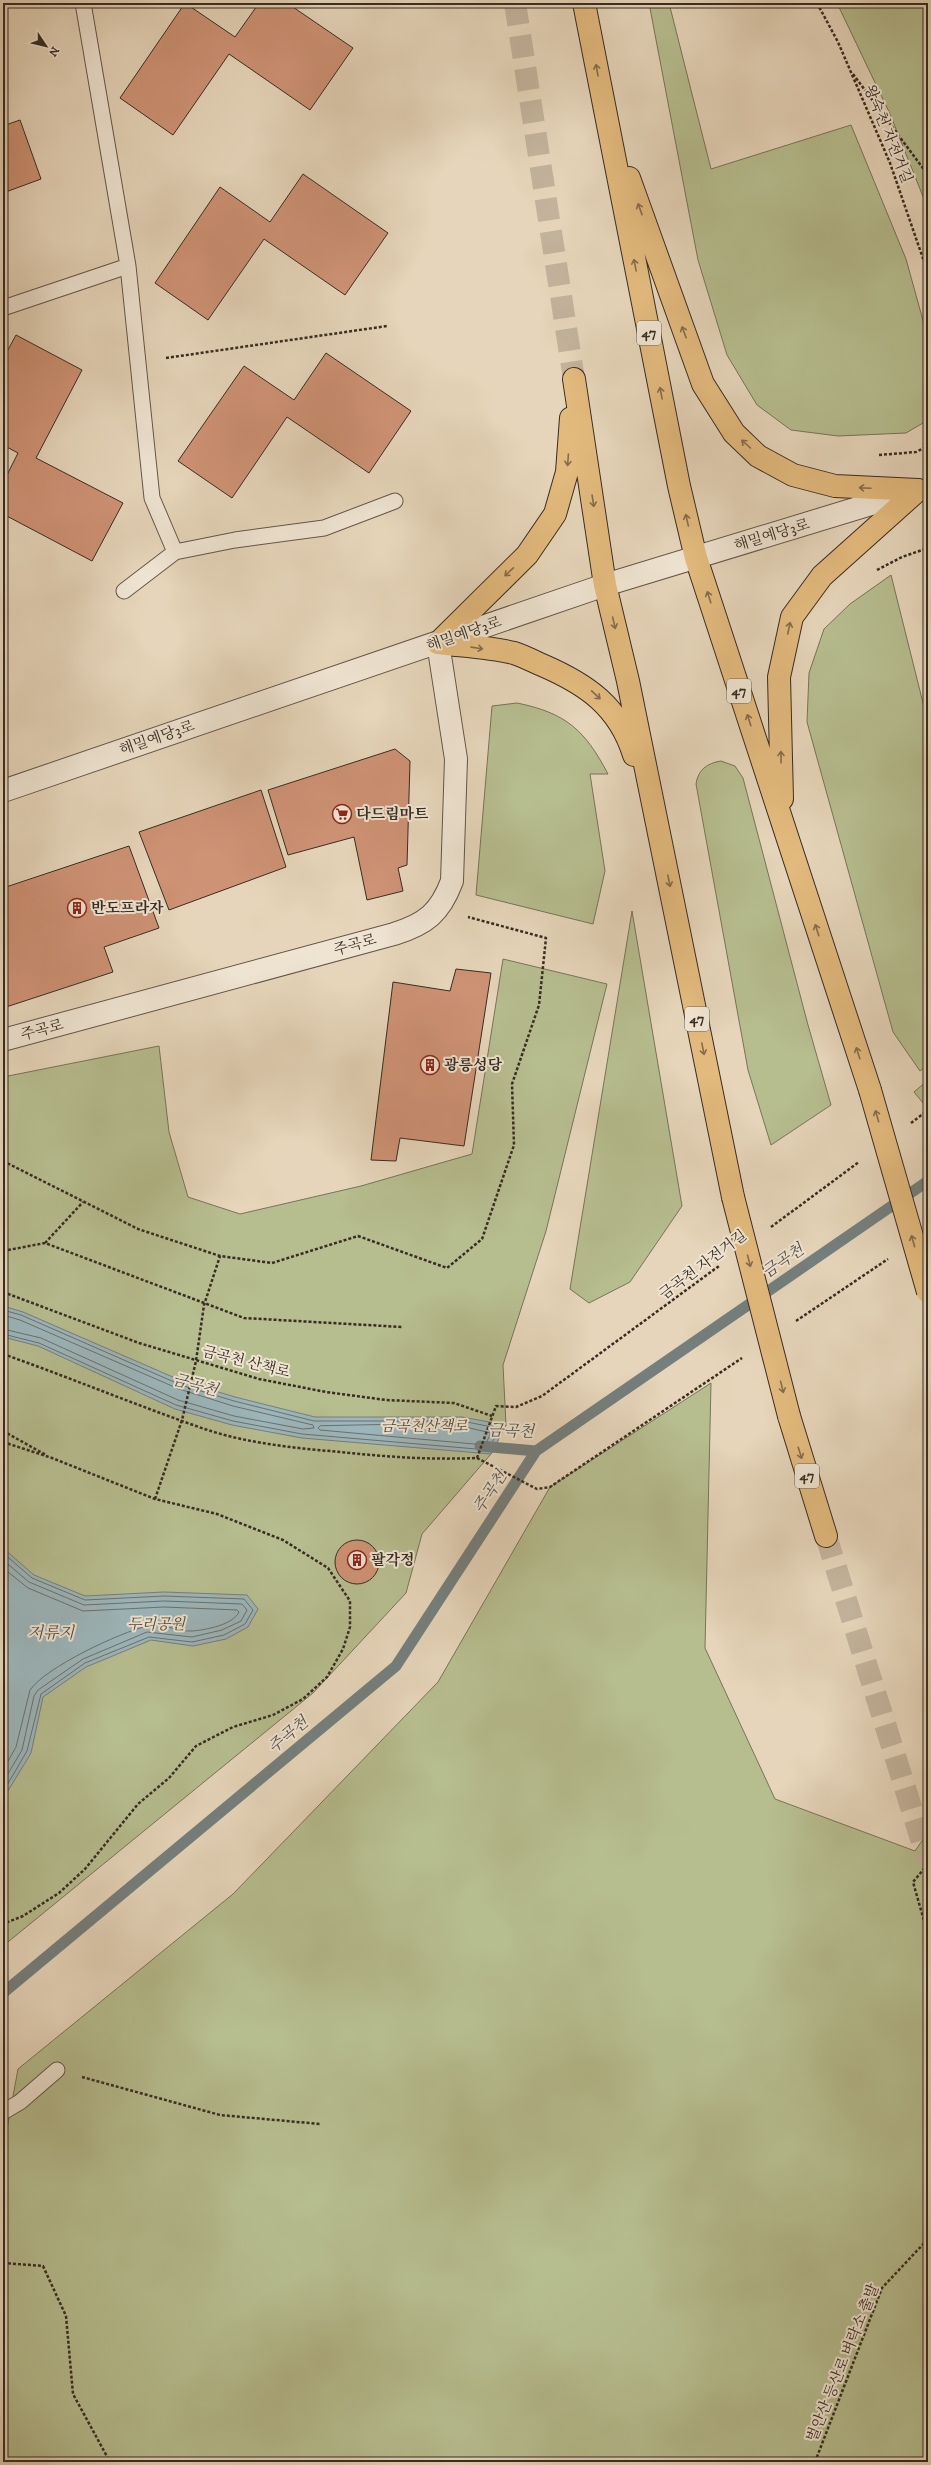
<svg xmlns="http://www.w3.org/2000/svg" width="931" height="2465" font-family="'IM FELL DW Pica','Noto Serif KR',serif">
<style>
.green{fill:#b6bd8f;stroke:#777458}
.water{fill:#9cb6bb;stroke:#747f7e}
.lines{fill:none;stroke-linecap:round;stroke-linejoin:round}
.shore{stroke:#6a716e;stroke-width:1}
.stream{stroke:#747f7e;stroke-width:11}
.building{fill:#ce9275;stroke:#382c22}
.trunk-tunnel{stroke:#c3b39c;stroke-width:22;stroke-dasharray:22 11;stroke-linecap:butt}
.service-casing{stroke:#645648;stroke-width:17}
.minor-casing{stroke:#645648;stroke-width:24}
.tertiary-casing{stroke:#645648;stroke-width:24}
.trunk-casing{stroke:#382c22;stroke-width:24}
.path{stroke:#382c22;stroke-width:2.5;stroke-dasharray:3 2;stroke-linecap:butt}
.service{stroke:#efe4d2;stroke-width:15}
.minor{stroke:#efe4d2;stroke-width:22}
.tertiary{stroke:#efe4d2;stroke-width:22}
.trunk{stroke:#e3ba7d;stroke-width:22}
.trunk-bridge-casing{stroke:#382c22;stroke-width:24;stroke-linecap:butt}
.trunk-bridge{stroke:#e3ba7d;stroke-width:22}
.oneway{stroke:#856c4b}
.labels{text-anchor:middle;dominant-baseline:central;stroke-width:4;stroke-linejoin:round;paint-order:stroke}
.shield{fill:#efe4d2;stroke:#6f6357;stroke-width:1}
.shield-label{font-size:14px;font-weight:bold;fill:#382c22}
.street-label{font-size:15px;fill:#382c22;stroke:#efe4d2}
.poi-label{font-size:15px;font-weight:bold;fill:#382c22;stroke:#efe4d2;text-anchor:start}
.park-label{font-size:15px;font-style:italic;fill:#514938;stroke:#efe4d2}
.water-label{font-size:16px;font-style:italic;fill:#514e48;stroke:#efe4d2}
</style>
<rect width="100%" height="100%" fill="#e6d5ba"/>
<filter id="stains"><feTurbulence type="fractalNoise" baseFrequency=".005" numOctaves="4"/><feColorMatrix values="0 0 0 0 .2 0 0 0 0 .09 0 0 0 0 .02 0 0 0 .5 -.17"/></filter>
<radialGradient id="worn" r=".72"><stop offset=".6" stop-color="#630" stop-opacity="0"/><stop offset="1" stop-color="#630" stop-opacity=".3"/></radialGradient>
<path class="green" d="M649,3h20l42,166 140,-44 55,134 21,76 1,85 -22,13 -68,3 -47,-6 -34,-25 -30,-50 -29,-95z
M837,3h91v206l-38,-95z
M891,575l37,148v342l-8,6 -27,-39 -86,-310 2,-49 15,-44 26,-25z
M517,703c49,10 68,27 91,71h-18l15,97 -12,53 -117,-29 16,-189z
M721,761l14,5 8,12 65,247 23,80 -60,40 -23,-75 -52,-286c2,-14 11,-21 25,-23z
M632,911l50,295 -52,76 -41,21 -19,-14z
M503,959l104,25 -61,247 -43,134 3,60 -15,29 -69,80 -16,59 -93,100 -310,253v-869l156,-31 10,86 19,65 52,17 121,-28 111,-32z
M928,1080v29l-14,-17z
M711,1383l-6,265 70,151 140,52 13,-19v630h-925v-311l15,-82 215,-175 205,-212 112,-195z"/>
<path class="water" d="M3,1306l20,6 159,69 53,16 80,20h147l44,8 -15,29 -189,-16 -70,-13 -57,-16 -137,-63 -35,-9z
M3,1548l31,27 51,21 79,-4 83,3 11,14 -10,18 -22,12 -33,7 -42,-6 -65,27 -43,30 -12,56 -28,46z"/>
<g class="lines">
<path class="shore" d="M3,1310l18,5 160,70 53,16 80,20h148l35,7 2,2 -11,20 -186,-16 -69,-13 -57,-16 -137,-62 -36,-9
M3,1315l17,5 159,69 54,17 80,19 1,3 -11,1 -69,-13 -56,-16 -137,-62 -38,-9
M408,1424l53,2 30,7 -6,12 -165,-15 -2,-2 2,-2z
M3,1553l29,25 53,22 79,-4 80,3 9,11 -8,14 -21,11 -32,7 -43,-5 -64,26 -44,31 -14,57 -24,41
M3,1560l26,22 55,23 80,-4 78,3 5,6 -6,11 -19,9 -30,7 -45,-5 -64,27 -45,31 -4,6 -12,54 -19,32
M3,1568l25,20 55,23 81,-4 73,3 2,2c-6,13 -34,18 -47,19 -14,1 -31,-9 -45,-5 -28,7 -101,41 -117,64l-14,57 -13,23"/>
<path class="stream" d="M480,1446l56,5 392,-270
M3,1993l393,-327 140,-215"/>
</g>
<path class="building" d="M185,3l50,34 24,-34h28l66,45 -43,62 -81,-56 -56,81 -53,-37z
M20,120l21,59 -38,14v-67z
M303,174l85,59 -43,62 -81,-56 -56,81 -53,-37 65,-96 50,35z
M16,335l66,35 -46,88 87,45 -31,58 -89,-47v-31l15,-30 -15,-8v-86z
M326,353l85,58 -42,62 -82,-56 -55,81 -54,-37 66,-95 50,34z
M395,749l15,12 -3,104 -9,3 5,23 -36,9 -13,-63 -66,18 -20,-65z
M261,790l25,77 -117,43 -30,-78z
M129,846l30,82 -55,19 9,25 -110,36v-120z
M456,969l35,4 -27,173 -64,-8 -4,23 -25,-1 22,-178 57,9z
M335 1562a22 22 0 1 1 44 0a22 22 0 1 1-44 0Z"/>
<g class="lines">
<path class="trunk-tunnel" d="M515,3l59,376
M826,1536l102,325"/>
<defs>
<path id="service" d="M128,266l24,232 23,54 60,-12 89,-12 71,-27
M3,308l125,-42 -45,-263
M124,591l51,-39
M3,2112l17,-10 37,-32"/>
<path id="minor" d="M3,1040l391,-106c32,-10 46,-21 58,-53l4,-122 -18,-116"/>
<path id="tertiary" d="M3,791l602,-206 312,-95"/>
<path id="trunk" d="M584,3l95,483 17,72 174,532
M629,178l74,206 31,49 24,23 35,19 42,11 83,4
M574,379l31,206 23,96 105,516
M438,643c25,3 51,4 76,10 9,3 19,8 28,12 44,19 77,41 92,90
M438,643l89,-88 28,-41 12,-42 4,-54
M782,799l-3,-122 13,-60 30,-41 96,-86
M789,1416l37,120"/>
</defs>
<use href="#service" class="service-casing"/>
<use href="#minor" class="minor-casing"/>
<use href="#tertiary" class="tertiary-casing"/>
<use href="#trunk" class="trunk-casing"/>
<path class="path" d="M817,3l21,39 52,121 38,110
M853,74l75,101
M166,358l221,-32
M879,455l37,-3 12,-6
M877,570l25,-13 26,-9
M911,1123l17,-13
M3,1161l135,68 82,27 52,7 86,-27 89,32 35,-29 32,-94 -2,-61 27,-79 7,-67 -78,-21
M771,1227l88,-65
M45,1243l38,-41
M3,1251l42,-8 199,75 158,9
M3,1292l136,51 120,36 67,13 60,8 68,3 38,13
M796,1321l92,-62
M3,1354c65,23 128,49 193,72 46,17 97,22 145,26 46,5 91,8 136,6
M3,1431l43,24
M3,1442l49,16 103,41 62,15 66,26 45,28 22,33v26l-7,22 -16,28 -24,22 -30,16 -40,12 -37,19 -27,32 -31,26 -53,65 -26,24 -36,23 -20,8
M477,1458l19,-52 20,1 26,-11 177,-130
M477,1458l60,31 13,-2 192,-129
M155,1499l27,-79 14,-59 8,-56 16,-49
M928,1864l-15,18 15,53
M82,2077l138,38 100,9
M3,2263l40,3 23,50 7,78 37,68
M815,2462l67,-174 46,-49"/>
<use href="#service" class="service"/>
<use href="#minor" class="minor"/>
<use href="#tertiary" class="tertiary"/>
<use href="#trunk" class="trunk"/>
<defs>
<path id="trunk-bridge" d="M870,1090l58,202
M733,1197l56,219"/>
</defs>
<use href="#trunk-bridge" class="trunk-bridge-casing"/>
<use href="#trunk-bridge" class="trunk-bridge"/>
</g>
<defs><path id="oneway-shaft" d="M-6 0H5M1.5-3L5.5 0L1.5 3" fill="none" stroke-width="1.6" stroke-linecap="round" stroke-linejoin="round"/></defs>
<g class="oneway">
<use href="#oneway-shaft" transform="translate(597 70) rotate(-100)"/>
<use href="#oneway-shaft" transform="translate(640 209) rotate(-110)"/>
<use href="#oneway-shaft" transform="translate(635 265) rotate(-101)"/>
<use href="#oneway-shaft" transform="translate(684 332) rotate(-110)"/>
<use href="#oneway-shaft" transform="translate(661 393) rotate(-101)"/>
<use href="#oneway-shaft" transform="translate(746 444) rotate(-138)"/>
<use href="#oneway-shaft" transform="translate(568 460) rotate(94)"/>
<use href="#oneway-shaft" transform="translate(865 488) rotate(-177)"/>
<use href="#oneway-shaft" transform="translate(593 501) rotate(81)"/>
<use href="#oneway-shaft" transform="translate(687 520) rotate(-103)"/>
<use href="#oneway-shaft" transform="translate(509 572) rotate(137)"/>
<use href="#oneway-shaft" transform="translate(709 597) rotate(-108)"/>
<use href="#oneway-shaft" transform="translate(614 623) rotate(77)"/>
<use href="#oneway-shaft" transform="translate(789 628) rotate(-78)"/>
<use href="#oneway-shaft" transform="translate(477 648) rotate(8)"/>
<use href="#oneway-shaft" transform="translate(596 695) rotate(43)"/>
<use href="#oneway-shaft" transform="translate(749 720) rotate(-108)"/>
<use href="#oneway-shaft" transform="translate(781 757) rotate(-91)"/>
<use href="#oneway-shaft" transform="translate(669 881) rotate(79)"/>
<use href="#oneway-shaft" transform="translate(817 930) rotate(-108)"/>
<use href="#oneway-shaft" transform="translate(703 1049) rotate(79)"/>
<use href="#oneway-shaft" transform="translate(858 1053) rotate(-108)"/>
<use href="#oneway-shaft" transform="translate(877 1116) rotate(-106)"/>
<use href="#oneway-shaft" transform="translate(913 1241) rotate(-106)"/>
<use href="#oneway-shaft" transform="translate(749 1261) rotate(76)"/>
<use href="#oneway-shaft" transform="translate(782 1387) rotate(76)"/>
<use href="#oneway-shaft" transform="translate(800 1453) rotate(73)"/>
</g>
<defs>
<symbol id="supermarket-ring" viewBox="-11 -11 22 22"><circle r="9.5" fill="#efe4d2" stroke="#8f2418" stroke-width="1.5"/><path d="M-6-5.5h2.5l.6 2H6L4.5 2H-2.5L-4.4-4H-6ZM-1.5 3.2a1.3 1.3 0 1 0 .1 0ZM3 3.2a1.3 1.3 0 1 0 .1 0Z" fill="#8f2418"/></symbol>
<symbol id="building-ring" viewBox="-11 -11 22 22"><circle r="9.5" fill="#efe4d2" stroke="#8f2418" stroke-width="1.5"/><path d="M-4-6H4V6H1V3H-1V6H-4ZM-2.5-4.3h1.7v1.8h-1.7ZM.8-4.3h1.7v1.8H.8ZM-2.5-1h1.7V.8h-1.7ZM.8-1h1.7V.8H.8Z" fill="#8f2418"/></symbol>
</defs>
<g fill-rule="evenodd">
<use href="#supermarket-ring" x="331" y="803" width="22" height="22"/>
<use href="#building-ring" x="66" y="897" width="22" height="22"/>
<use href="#building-ring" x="419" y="1054" width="22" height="22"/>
<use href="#building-ring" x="346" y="1549" width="22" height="22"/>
</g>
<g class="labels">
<g class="shield">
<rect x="637" y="321" width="24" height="24" rx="3"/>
<rect x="727" y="679" width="24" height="24" rx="3"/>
<rect x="685" y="1007" width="24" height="24" rx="3"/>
<rect x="795" y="1464" width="24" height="24" rx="3"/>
</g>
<g class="shield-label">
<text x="649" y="333">47</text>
<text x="739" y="691">47</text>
<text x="697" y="1019">47</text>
<text x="807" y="1476">47</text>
</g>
<g class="street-label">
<text transform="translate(888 134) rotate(68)">왕숙천 자전거길</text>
<text transform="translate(772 535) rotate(-17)">해밀예당3로</text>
<text transform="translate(464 634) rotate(-19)">해밀예당3로</text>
<text transform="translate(157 738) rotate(-19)">해밀예당3로</text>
<text transform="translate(355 945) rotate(-16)">주곡로</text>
<text transform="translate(42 1030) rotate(-15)">주곡로</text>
<text transform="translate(703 1265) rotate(-37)">금곡천 자전거길</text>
<text transform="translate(246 1362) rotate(14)">금곡천 산책로</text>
<text transform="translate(843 2363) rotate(-68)">벌안산 등산로 벼락소 출발</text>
</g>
<g class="poi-label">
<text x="356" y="814">다드림마트</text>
<text x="91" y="908">반도프라자</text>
<text x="444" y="1065">광릉성당</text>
<text x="371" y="1560">팔각정</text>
</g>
<g class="park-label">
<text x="424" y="1426">금곡천산책로</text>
<text x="156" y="1624">두리공원</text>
</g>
<g class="water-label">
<text transform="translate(783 1261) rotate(-35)">금곡천</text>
<text transform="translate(195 1385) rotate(15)">금곡천</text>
<text transform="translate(511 1431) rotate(2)">금곡천</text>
<text transform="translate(490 1492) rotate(-57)">주곡천</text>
<text x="51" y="1633">저류지</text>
<text transform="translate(288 1735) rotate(-40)">주곡천</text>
</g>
</g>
<rect width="931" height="2465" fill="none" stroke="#e6d5ba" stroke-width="16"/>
<rect x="4" y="4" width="923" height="2457" fill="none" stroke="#382c22" stroke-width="2"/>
<rect x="8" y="8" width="915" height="2449" fill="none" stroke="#382c22"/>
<g transform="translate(46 46) rotate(125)" stroke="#efe4d2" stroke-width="3" paint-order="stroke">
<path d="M0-3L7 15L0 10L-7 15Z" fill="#382c22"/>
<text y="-6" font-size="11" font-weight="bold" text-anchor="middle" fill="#382c22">N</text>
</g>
<rect width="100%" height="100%" filter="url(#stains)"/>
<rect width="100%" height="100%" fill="url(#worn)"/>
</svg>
